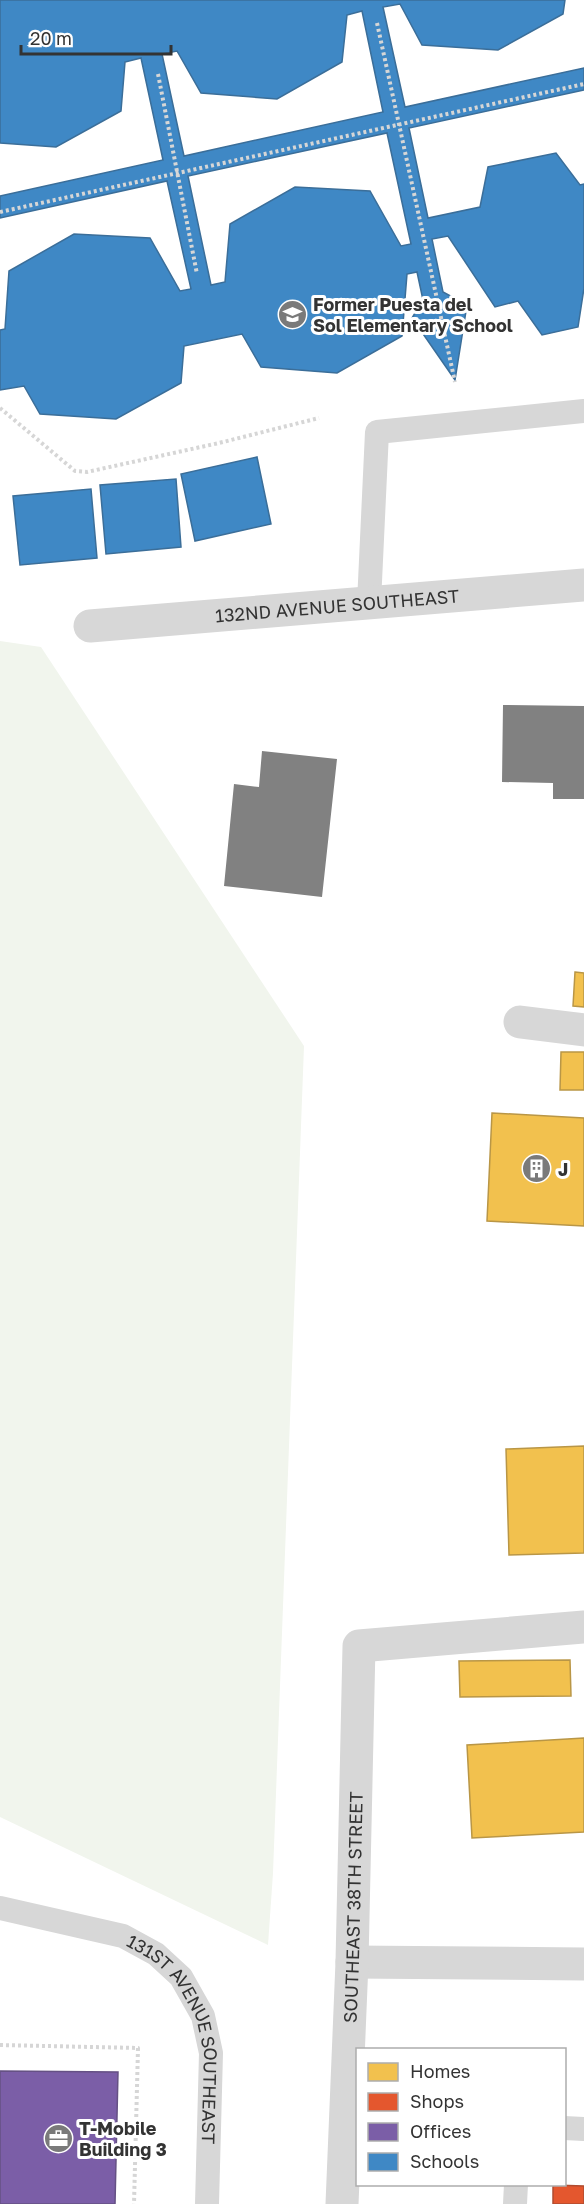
<svg xmlns="http://www.w3.org/2000/svg" width="584" height="2204" font-family="'Golos Text',sans-serif">
<style>
.green{fill:#f1f5ed}
.homes{fill:#f2c14e;stroke:#b99646;stroke-width:1.5}
.shops{fill:#e4572e;stroke:#af4c30;stroke-width:1.5}
.offices{fill:#7b5ea7;stroke:#655184;stroke-width:1.5}
.schools{fill:#3f88c5;stroke:#3b6e99;stroke-width:1.5;fill-rule:evenodd}
.building{fill:#818181}
.lines{fill:none;stroke-linecap:round;stroke-linejoin:round}
.path{stroke:#d6d6d6;stroke-width:4;stroke-dasharray:3 3;stroke-linecap:butt}
.service{stroke:#d7d7d7;stroke-width:24}
.minor{stroke:#d7d7d7;stroke-width:33}
.labels{text-anchor:middle;dominant-baseline:central;stroke-width:6;stroke-linejoin:round;paint-order:stroke}
.poi-label{font-size:18px;font-weight:bold;fill:#333;stroke:#fff;text-anchor:start}
.street-label{font-size:18px;fill:#333;stroke:#fff}
</style>
<rect width="100%" height="100%" fill="#fff"/>
<path class="green" d="M0,641l41,6 263,399 -31,827 -5,72 -268,-128z"/>
<path class="homes" d="M575,972l9,1v34l-11,-1z
M561,1052h23v38h-24z
M492,1113l92,5v108l-97,-5z
M584,1446v107l-75,2 -3,-106z
M570,1660l1,36 -111,1 -1,-36z
M584,1738v94l-112,6 -5,-93z"/>
<path class="shops" d="M553,2185l31,1v18h-31z"/>
<path class="offices" d="M0,2071l118,1 -3,132h-115z"/>
<path class="schools" d="M0,0h565l-2,14 -65,36 -76,-5 -22,-41 -17,3 22,100 179,-39v22l-175,38 19,90 52,-11 8,-40 68,-14 24,32 4,-1v104l-6,39 -36,8 -24,-34 -23,6 -47,-71 -16,3 11,53 24,13 -12,75 -43,-62 11,-18 -6,-28 -10,2 -5,62 -65,37 -76,-6 -19,-33 -58,12 -3,37 -65,36 -76,-5 -16,-28 -24,4v-60l5,-1 4,-58 65,-37 76,4 30,53 11,-2 -24,-108 -167,37v-22l163,-36 -22,-102 -16,4 -4,49 -65,36 -56,-4zM362,11l21,101 -199,44 -22,-102 15,-3 24,42 76,6 65,-37 5,-47zM387,133l24,111 -10,2 -31,-55 -75,-4 -65,37 -5,58 -14,3 -23,-109z
M257,457l14,67 -76,17 -14,-67z
M176,479l5,68 -75,7 -6,-69z
M91,489l6,69 -77,7 -7,-69z"/>
<path class="building" d="M503,705l81,1v93h-31v-16l-51,-1z
M262,751l75,8 -15,138 -98,-11 10,-102 25,3z"/>
<g class="lines">
<path class="path" d="M377,23l78,359
M158,74l39,200
M0,212l584,-128
M0,408l75,63 12,1 132,-29 100,-25
M0,2045l138,3 -4,156"/>
<g class="service">
<path d="M369,603l8,-171 207,-21"/>
<path id="s1" d="M0,1908l123,28 33,18 25,23 22,39 8,37 -4,151"/>
<path d="M564,2128l20,1"/>
<path d="M515,2204l1,-20"/>
</g>
<g class="minor">
<path id="s2" d="M90,626l494,-41"/>
<path d="M520,1022l64,8"/>
<path d="M352,1962l232,2"/>
<path id="s3" d="M342,2204l10,-242 7,-316 225,-19"/>
</g>
</g>
<defs>
<symbol id="school-disc" viewBox="-11 -11 22 22"><circle r="9.5" fill="#7a7a7a" stroke="#fff"/><path d="M0-5L7-2L0 1L-7-2ZM-4 1L0 2.5L4 1V4Q0 6-4 4Z" fill="#fff"/></symbol>
<symbol id="building-disc" viewBox="-11 -11 22 22"><circle r="9.5" fill="#7a7a7a" stroke="#fff"/><path d="M-4-6H4V6H1V3H-1V6H-4ZM-2.5-4.3h1.7v1.8h-1.7ZM.8-4.3h1.7v1.8H.8ZM-2.5-1h1.7V.8h-1.7ZM.8-1h1.7V.8H.8Z" fill="#fff"/></symbol>
<symbol id="office-disc" viewBox="-11 -11 22 22"><circle r="9.5" fill="#7a7a7a" stroke="#fff"/><path d="M-6-3h4V-5.5h4V-3h4V5H-6ZM-1-4.5V-3h2v-1.5ZM-6 0V1H6V0Z" fill="#fff"/></symbol>
</defs>
<g fill-rule="evenodd">
<use href="#school-disc" x="276" y="298" width="33" height="33"/>
<use href="#building-disc" x="520" y="1152" width="33" height="33"/>
<use href="#office-disc" x="42" y="2122" width="33" height="33"/>
</g>
<g class="labels">
<g class="poi-label">
<text x="313" y="304">Former Puesta del<tspan x="313" dy="21">Sol Elementary School</tspan></text>
<text x="558" y="1169">J</text>
<text x="79" y="2128">T-Mobile<tspan x="79" dy="21">Building 3</tspan></text>
</g>
<g class="street-label">
<text stroke="none"><textPath href="#s2" startOffset="248">132ND AVENUE SOUTHEAST</textPath></text>
<text stroke="none"><textPath href="#s3" startOffset="297">SOUTHEAST 38TH STREET</textPath></text>
<text stroke="none"><textPath href="#s1" startOffset="252">131ST AVENUE SOUTHEAST</textPath></text>
</g>
</g>
<rect x="356" y="2048" width="210" height="138" fill="#ffffff" stroke="#adadad" stroke-width="1.5"/>
<rect x="368" y="2063" width="30" height="18" fill="#f2c14e" stroke="#adadad" stroke-width="1.5"/>
<text x="410" y="2078" font-size="18" fill="#333333">Homes</text>
<rect x="368" y="2093" width="30" height="18" fill="#e4572e" stroke="#adadad" stroke-width="1.5"/>
<text x="410" y="2108" font-size="18" fill="#333333">Shops</text>
<rect x="368" y="2123" width="30" height="18" fill="#7b5ea7" stroke="#adadad" stroke-width="1.5"/>
<text x="410" y="2138" font-size="18" fill="#333333">Offices</text>
<rect x="368" y="2153" width="30" height="18" fill="#3f88c5" stroke="#adadad" stroke-width="1.5"/>
<text x="410" y="2168" font-size="18" fill="#333333">Schools</text>
<path d="M21 45v9h150v-9" fill="none" stroke="#333333" stroke-width="3"/>
<text x="30" y="45" font-size="18" fill="#333333" stroke="#ffffff" stroke-width="4.5" paint-order="stroke">20 m</text>
</svg>
